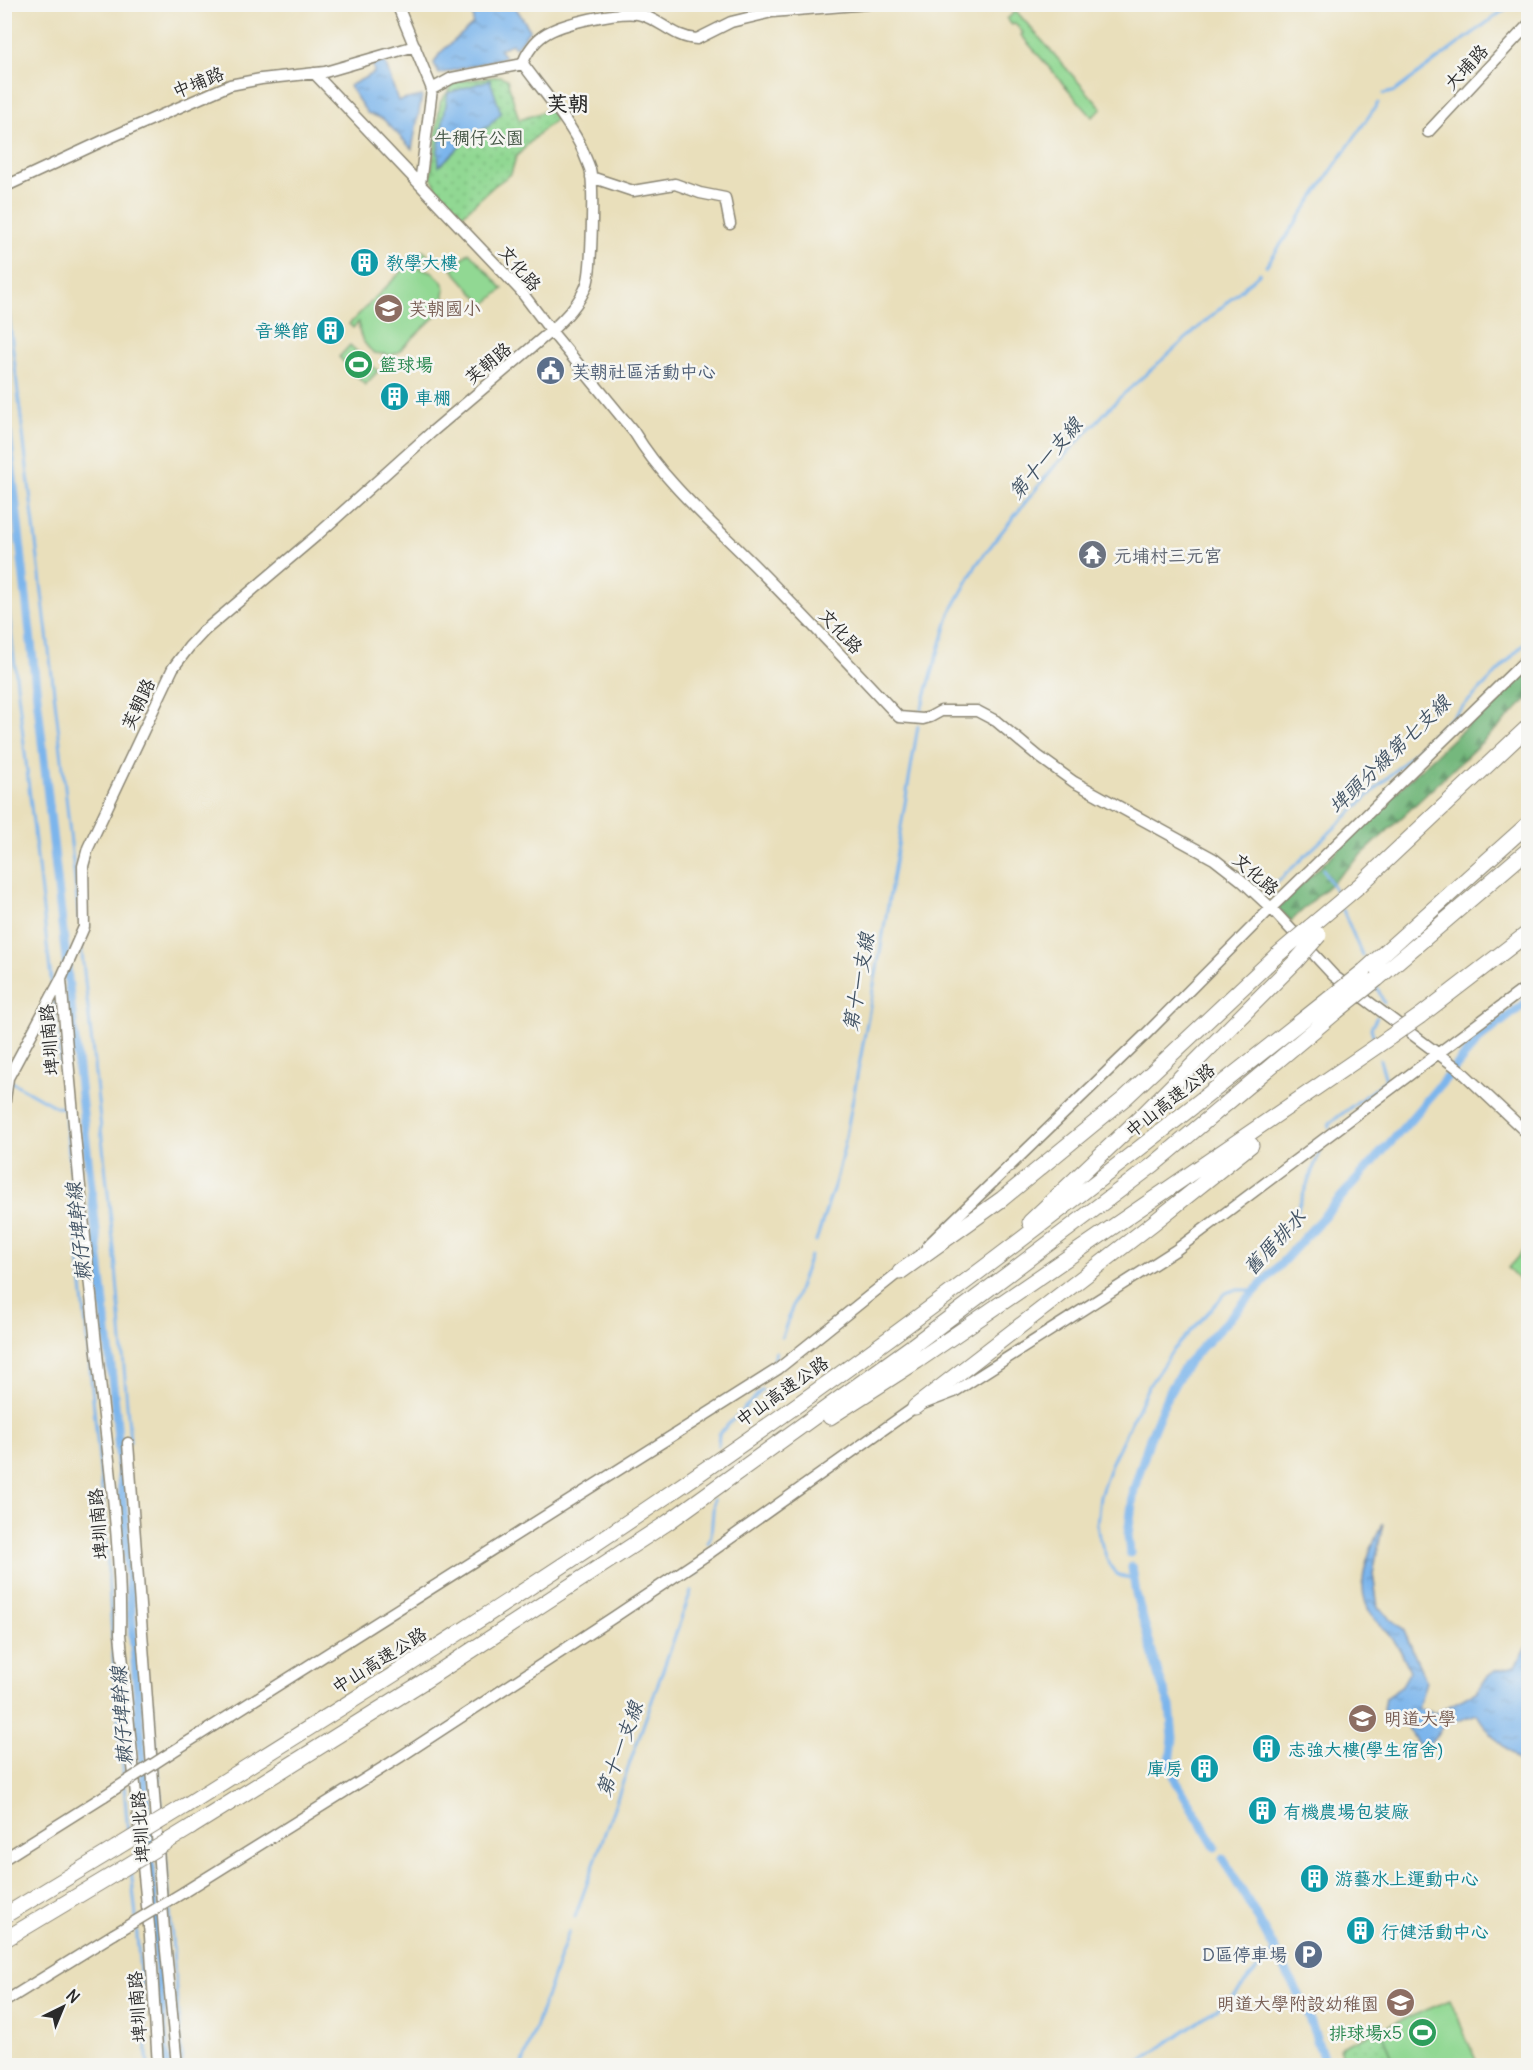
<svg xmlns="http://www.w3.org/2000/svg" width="1533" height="2070" font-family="Delius,'LXGW WenKai TC',sans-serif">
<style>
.grass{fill:#91d893;stroke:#5e825f;stroke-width:1.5}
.forest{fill:url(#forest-firs);stroke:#507254;stroke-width:1.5}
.park{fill:url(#park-dots);stroke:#5e825f;stroke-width:1.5}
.water{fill:url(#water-ripples);stroke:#54708c;stroke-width:1.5}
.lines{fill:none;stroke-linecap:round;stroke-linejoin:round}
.stream{stroke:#7cb5ec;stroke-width:3}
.canal{stroke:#7cb5ec;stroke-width:9}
.minor-casing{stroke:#8a8573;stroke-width:13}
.highway-casing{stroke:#8a8573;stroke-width:17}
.minor{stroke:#fff;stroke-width:10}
.highway{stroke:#fff;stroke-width:15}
.minor-bridge-casing{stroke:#8a8573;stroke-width:13;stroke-linecap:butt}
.highway-bridge-casing{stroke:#8a8573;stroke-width:17;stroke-linecap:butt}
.minor-bridge{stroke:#fff;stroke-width:10}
.highway-bridge{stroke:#fff;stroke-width:15}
.labels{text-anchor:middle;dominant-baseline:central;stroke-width:5;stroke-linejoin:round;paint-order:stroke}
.street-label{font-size:18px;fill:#2b2b2b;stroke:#f6f6f2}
.park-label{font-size:18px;fill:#445645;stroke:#f6f6f2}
.culture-label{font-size:18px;fill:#0d838f;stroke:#f6f6f2;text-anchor:start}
.education-label{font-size:18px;fill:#785e54;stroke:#f6f6f2;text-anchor:start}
.leisure-label{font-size:18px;fill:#27864d;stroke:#f6f6f2;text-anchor:start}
.service-label{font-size:18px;fill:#4e5e75;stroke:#f6f6f2;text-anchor:start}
.worship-label{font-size:18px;fill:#5b616d;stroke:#f6f6f2;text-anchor:start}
.water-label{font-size:20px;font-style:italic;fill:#435465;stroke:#f6f6f2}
.quarter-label{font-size:21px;font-weight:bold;fill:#2b2b2b;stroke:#f6f6f2}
</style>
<defs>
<pattern id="forest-firs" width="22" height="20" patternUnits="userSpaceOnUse" patternTransform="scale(1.5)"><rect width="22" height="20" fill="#74b87d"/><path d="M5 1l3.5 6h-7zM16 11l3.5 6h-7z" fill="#5f9667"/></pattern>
<pattern id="park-dots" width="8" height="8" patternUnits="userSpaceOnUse" patternTransform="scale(1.5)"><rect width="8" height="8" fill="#91d893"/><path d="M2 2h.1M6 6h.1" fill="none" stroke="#7dba7f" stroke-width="1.8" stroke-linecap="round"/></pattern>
<pattern id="water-ripples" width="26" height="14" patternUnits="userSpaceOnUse" patternTransform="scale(1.5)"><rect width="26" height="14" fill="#7cb5ec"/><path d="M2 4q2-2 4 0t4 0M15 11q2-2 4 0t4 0" fill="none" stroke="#6693bf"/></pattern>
</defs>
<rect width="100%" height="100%" fill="#f6f6f2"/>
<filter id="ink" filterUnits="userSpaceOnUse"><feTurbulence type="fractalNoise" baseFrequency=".0167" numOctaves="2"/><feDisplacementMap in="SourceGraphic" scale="12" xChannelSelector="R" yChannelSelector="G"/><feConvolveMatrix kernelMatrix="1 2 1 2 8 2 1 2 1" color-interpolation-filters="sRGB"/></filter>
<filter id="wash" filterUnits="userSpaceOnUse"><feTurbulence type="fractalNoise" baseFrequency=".008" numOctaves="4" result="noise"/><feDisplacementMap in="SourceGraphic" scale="24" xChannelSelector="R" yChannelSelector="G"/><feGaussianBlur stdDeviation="1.35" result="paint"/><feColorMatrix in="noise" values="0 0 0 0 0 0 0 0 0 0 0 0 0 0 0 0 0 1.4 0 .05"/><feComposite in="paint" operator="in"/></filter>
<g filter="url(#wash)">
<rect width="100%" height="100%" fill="#e9dfbb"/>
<path class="grass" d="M1016,11l86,98 -10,8 -71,-82 2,-2 -8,-10 -3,2 -5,-6z
M423,250l6,7 -10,11 12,3 10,9 4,8 -3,22 -45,43 -6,2 -17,-2c-10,-8 -16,-18 -15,-31l-6,6 -4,-4z
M469,252l34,37 -19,16 -32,-36z
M350,345l28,26 -13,14 -26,-28z
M1528,1245v44l-20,-21z
M1450,2000l28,65h-83l-14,-36z"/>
<path class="forest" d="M1528,666v33l-237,222 -13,-13 136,-133 101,-94z"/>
<path class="park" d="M500,76l7,3 12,41 30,-10 7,9 -20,17 -20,21 -5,17 -17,12 -35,32 -15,-17 -13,-24 9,-75 15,-20z
M1381,2029l14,36h-50l-6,-17z"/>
<path class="water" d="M473,5h41l16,25 -15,18 -3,-4 -13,5 6,8 -66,17 -5,-11 6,-10 33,-29z
M385,62l13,39 24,-5 -10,53 -29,-30 -16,-6 -18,-27 25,-13 -1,-9z
M490,80l11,33 -12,13 -19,11 -31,29 -1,-16 10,-57z
M1383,1523l-10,51 5,33 25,22 23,52 -8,28 17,4 42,-21 10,-15 8,-6 21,-5 12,-22v129c-15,-21 -39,-36 -51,-59l-34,12 -17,23 -8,-5 -17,-28 -13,-1 -5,-5 2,-12 16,-11 9,-16c-5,-13 -12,-26 -21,-37 -5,-6 -12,-11 -16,-17 -21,-29 -5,-66 10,-94z"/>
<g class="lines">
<path class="stream" d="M1384,94l11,-3 117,-87
M1266,266l112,-163
M4,276l58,483 17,160
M4,571l48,417
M921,710l29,-97 27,-49 23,-30 53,-66 65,-69 142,-126
M1323,869l13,23
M1270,889l209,-198 49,-51
M1343,910l19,45
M81,944l35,323 14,175
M1376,985l8,18
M54,1001l51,520 10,164 9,95
M1373,1035l-2,-7 6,-11
M10,1081l46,26 9,1
M1329,1127l1,-4 56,-43 -6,-20
M1294,1226l4,-18 22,-57
M816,1241l20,-61 8,-33 36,-195 38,-226
M1287,1257l2,-8
M782,1337l28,-81
M773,1361l3,-9
M718,1445l1,-11 43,-44
M708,1543l3,-8 3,-36
M697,1574l1,-1
M1135,1581l-19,-7 -7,-10 -10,-27 -2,-13 3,-28 11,-32 37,-77 25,-37 53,-57 8,-3h22
M152,1700l5,59
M158,1765l4,51
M124,1786l4,48
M165,1849l17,217
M131,1870l5,47
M575,1917l116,-326
M136,1924l12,142
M522,2066l47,-135
M1134,2066l99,-69 41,-48"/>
<path class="canal" d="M4,397l112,1016 50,653
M1130,1553l-2,-18 6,-46 16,-51 18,-44 20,-32 99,-105 120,-133 72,-85 49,-38
M1132,1567l4,27 23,83 11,29 3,32 -3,24 6,19 39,66
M1223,1859l29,49 53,98 21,60"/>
</g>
</g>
<g filter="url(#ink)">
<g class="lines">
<defs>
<path id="minor" d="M397,4l35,85 -12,95
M523,64c2,-10 13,-24 21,-29 17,-12 74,-24 94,-21 21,4 35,24 59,25l34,-17 41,-10 96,-8
M314,73l206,217 31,41 83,101c30,50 78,91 119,132 50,50 97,101 146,153l24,2 7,-2 11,-6h36l19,10 42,35 36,26 140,77 27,21 30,28 63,68 126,94 68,64
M432,89l20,-11 71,-14
M1428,132l100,-107
M591,177l42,14 42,-7 25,9 25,5 5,26
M4,187l103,-48 123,-54 31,-6 64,-7 90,-26
M61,979c11,131 24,262 38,393 9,85 23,177 21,262l30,302 8,130
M4,1107l4,-29 53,-99 23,-52 -1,-61 5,-18 85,-180 16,-21 15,-16 112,-95 117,-105 118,-100c14,-13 29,-28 36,-47 5,-14 7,-101 3,-115 -2,-6 -5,-12 -7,-18 -12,-28 -42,-62 -60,-87
M928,1245l215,-208 128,-129 257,-250
M128,1443l36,487 13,136
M172,1752l606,-383 126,-101
M4,1859l100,-63
M184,1892l216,-135 214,-140 97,-65 204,-145 39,-15 222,-142 352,-264
M4,2002l110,-68"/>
<path id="highway" d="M1310,927l50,-42 168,-158
M1364,971l164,-147
M1377,979l151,-129
M1420,1016l108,-83
M1030,1222l112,-106 154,-155
M900,1272l102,-73 123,-101 151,-142
M915,1407l237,-183 99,-79
M830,1417l87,-56 473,-324
M185,1806c157,-99 315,-197 468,-301 233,-157 456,-331 676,-506
M191,1827l232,-145 244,-159 244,-176 242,-182 184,-154
M4,1916l112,-68
M4,1940l110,-66"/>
</defs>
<use href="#minor" class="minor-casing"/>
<use href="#highway" class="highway-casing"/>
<use href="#minor" class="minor"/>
<use href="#highway" class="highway"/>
<defs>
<path id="minor-bridge" d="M104,1796l68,-44
M114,1934l70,-42"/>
<path id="highway-bridge" d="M1276,956l34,-29
M1296,961l23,-26
M1329,999l35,-28
M1337,1011l40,-32
M1390,1037l30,-21
M116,1848l69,-42
M114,1874l77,-47"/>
</defs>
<use href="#minor-bridge" class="minor-bridge-casing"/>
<use href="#highway-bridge" class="highway-bridge-casing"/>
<use href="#minor-bridge" class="minor-bridge"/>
<use href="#highway-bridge" class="highway-bridge"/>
</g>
</g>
<defs>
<symbol id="building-disc" viewBox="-11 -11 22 22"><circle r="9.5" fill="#0f9aa8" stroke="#f6f6f2"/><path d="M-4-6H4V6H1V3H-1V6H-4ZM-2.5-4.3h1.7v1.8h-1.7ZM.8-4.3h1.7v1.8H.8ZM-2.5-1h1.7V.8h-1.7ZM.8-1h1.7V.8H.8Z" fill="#fff"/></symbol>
<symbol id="school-disc" viewBox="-11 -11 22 22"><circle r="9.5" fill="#8d6e63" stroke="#f6f6f2"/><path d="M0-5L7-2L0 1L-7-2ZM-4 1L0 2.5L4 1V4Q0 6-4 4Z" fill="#fff"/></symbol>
<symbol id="stadium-disc" viewBox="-11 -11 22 22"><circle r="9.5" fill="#2e9e5b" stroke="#f6f6f2"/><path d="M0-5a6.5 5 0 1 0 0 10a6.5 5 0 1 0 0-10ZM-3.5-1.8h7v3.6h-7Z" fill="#fff"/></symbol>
<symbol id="civic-disc" viewBox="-11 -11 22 22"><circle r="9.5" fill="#5c6f8a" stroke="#f6f6f2"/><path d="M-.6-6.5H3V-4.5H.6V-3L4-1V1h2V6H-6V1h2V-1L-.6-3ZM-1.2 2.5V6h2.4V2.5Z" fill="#fff"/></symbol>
<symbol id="temple-disc" viewBox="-11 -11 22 22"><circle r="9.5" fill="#6b7280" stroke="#f6f6f2"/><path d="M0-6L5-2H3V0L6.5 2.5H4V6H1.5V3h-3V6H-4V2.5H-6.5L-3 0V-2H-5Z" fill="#fff"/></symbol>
<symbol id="university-disc" viewBox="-11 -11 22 22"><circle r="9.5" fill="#8d6e63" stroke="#f6f6f2"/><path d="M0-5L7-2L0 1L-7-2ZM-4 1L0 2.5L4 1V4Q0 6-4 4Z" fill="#fff"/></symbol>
<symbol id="parking-disc" viewBox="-11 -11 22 22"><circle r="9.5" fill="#5c6f8a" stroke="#f6f6f2"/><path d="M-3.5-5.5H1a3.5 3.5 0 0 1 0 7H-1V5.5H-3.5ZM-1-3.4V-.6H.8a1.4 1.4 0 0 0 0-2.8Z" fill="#fff"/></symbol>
</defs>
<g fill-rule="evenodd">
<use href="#building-disc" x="348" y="246" width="33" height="33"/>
<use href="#school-disc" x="372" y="292" width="33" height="33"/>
<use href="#building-disc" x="314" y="314" width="33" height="33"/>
<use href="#stadium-disc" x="342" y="348" width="33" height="33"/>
<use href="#civic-disc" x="534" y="354" width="33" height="33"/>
<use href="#building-disc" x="378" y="380" width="33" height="33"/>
<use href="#temple-disc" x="1076" y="538" width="33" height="33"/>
<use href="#university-disc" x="1346" y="1702" width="33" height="33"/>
<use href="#building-disc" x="1250" y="1732" width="33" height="33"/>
<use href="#building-disc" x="1188" y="1752" width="33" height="33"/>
<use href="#building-disc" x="1246" y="1794" width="33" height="33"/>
<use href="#building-disc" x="1298" y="1862" width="33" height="33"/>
<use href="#building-disc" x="1344" y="1914" width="33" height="33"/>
<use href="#parking-disc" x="1292" y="1938" width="33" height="33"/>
<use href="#school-disc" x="1384" y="1986" width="33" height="33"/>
<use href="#stadium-disc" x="1406" y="2016" width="33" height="33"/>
</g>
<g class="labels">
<g class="street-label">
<text transform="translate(1466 67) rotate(-47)">大埔路</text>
<text transform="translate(198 82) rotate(-22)">中埔路</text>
<text transform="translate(520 268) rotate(49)">文化路</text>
<text transform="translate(488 363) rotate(-40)">芙朝路</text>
<text transform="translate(841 631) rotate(47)">文化路</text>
<text transform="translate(138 704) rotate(-65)">芙朝路</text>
<text transform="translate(1256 874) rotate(41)">文化路</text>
<text transform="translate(49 1040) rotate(-95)">埤圳南路</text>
<text transform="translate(1170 1100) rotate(-38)">中山高速公路</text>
<text transform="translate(782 1391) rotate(-35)">中山高速公路</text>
<text transform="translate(98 1524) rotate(-95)">埤圳南路</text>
<text transform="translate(379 1660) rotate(-32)">中山高速公路</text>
<text transform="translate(140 1827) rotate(-94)">埤圳北路</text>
<text transform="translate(137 2007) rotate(-94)">埤圳南路</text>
</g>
<g class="park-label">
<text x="479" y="137">牛稠仔公園</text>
</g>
<g class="culture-label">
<text x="386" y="262">教學大樓</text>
<text x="309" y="330" text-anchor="end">音樂館</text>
<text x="415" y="397">車棚</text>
<text x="1288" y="1749">志強大樓(學生宿舍)</text>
<text x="1183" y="1768" text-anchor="end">庫房</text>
<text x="1283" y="1811">有機農場包裝廠</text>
<text x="1335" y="1878">游藝水上運動中心</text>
<text x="1381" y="1931">行健活動中心</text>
</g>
<g class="education-label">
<text x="409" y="308">芙朝國小</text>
<text x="1384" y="1718">明道大學</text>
<text x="1379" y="2003" text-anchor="end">明道大學附設幼稚園</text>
</g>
<g class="leisure-label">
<text x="379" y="364">籃球場</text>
<text x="1402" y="2032" text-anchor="end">排球場x5</text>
</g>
<g class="service-label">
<text x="572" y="371">芙朝社區活動中心</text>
<text x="1287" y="1954" text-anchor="end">D區停車場</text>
</g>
<g class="worship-label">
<text x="1114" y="555">元埔村三元宮</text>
</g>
<g class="water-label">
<text transform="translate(1045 458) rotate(-49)">第十一支線</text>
<text transform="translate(1389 754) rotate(-44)">埤頭分線第七支線</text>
<text transform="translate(858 982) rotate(-80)">第十一支線</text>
<text transform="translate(78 1232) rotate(-96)">棘仔埤幹線</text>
<text transform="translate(1274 1242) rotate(-47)">舊厝排水</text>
<text transform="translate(121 1716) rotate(-94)">棘仔埤幹線</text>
<text transform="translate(619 1749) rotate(-70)">第十一支線</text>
</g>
<g class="quarter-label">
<text x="568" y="103">芙朝</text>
</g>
</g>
<rect width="1533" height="2070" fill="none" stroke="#f6f6f2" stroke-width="24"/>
<g transform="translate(63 2007) rotate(43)" stroke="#f6f6f2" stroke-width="4.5" paint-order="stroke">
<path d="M0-4.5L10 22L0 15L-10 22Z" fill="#2b2b2b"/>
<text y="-9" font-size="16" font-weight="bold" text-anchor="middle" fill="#2b2b2b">N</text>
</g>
</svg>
